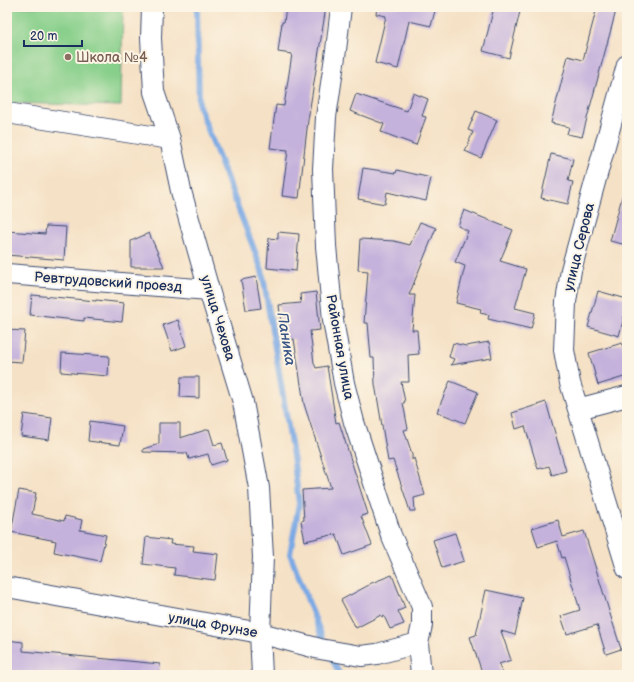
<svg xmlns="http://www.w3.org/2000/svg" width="634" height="682" font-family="'Balsamiq Sans',sans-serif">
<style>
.green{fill:#87cf8a;stroke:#517f74}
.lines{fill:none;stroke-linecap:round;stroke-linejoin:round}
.stream{stroke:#7aa9e4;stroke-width:6}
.building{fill:#c4b1dc}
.minor-casing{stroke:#3c4a6d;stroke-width:22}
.minor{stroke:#fff;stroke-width:20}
.education-dot{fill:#8d6e63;stroke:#fcf5e5;stroke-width:1.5}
.labels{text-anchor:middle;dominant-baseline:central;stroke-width:4;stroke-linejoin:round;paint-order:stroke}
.education-label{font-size:14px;fill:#785e54;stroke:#fcf5e5;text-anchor:start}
.street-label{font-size:14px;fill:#1b2f5e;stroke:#fcf5e5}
.water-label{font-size:15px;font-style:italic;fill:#385486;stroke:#fcf5e5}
</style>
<rect width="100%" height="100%" fill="#fcf5e5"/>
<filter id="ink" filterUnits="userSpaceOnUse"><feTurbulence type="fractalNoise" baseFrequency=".025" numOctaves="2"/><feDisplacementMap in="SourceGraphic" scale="8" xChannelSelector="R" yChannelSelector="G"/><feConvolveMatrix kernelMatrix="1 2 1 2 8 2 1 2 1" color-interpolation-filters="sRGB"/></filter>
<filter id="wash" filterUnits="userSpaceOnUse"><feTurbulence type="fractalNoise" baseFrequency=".012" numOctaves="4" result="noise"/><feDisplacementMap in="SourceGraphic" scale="16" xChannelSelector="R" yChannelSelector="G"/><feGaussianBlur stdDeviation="0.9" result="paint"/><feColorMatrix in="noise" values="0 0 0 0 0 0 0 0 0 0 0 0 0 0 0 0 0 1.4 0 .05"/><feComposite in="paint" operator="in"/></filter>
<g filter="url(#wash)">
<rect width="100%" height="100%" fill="#f5e1c5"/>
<path class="green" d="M7,7h116l-2,99 -114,-3z"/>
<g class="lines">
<path class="stream" d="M197,7l2,99 63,164 32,192 5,42 -9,50 35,91
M330,655l10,20"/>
</g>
<g id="blocks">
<path class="building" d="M286,7h40l-18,113 -9,78 -17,-2 6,-46 -18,-2 6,-43 8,1 8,-52 -14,-2 4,-30h2z
M377,7h59l-5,19 -22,-5 -11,48 -23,-6 11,-47 -10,-2z
M494,7h27l-12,51 -26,-7z
M597,7h20l-35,130 -15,-3 2,-7 -18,-4 17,-67 15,4z
M413,93l15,6 -6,17 4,1 -10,28 -35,-13 3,-8 -34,-13 6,-17 51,17z
M476,111l21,9 -16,38 -16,-7 8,-19 -5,-2z
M551,154l22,5 -5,22 5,1 -5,22 -27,-6z
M363,168l33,5 1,-3 34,8 -5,23 -39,-9 -2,12 -27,-5z
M622,197l5,1v47l-17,-4z
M464,210l49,20 -13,31 26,8 -11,39 20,5 -4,16 -43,-10 1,-4 -9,-2 1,-4 -25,-6 9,-37 -10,-4 13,-31 -10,-5z
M420,222l16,6 -27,67h6l-3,35h5l2,24 -11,1 1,27h-8l4,20 -2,1 5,26 -4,1 8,24v6l2,-2 11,37 -11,3 1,13h-5l-17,-51 -5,1 -13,-77 -1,-26h-3l-3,-35h-4l4,-52 -10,-1 2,-31 34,2 16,4z
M46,226l20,1 -2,33 -57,-5v-24l38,3z
M278,232l21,2 -3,37 -29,-3 2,-30 9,1z
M149,233l15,34h-33v-26z
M256,277l5,31 -15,2 -5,-30z
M598,291l29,8v7l-8,30 -31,-9z
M316,292l4,38 -10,1 4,32 2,5 11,-2 9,57 3,-1 29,92 -7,2 11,29 -28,10 -8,-21 -31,7 -4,-20 3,-1 -2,-30 29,-2 -27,-84 -10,-65 -11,1 -4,-35 22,-2 -1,-9z
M32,295l64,6v-1l28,3 -2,19 -38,-4v3l-54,-6z
M178,320l8,26 -14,5 -9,-26z
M7,330l18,1 -3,31 -15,-1z
M489,342l3,16 -41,7 3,-6 -5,-2 4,-14 13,3z
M622,343l5,18v15l-29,9 -9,-32z
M62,353l47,3 -1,20 -47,-4z
M181,377h18v21l-19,-1z
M450,381l28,11 -13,31 -28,-11z
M546,402l20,69 -14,4 -3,-9 -11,3 -13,-43 -9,3 -4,-16z
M24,414l28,4 -3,22 -28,-4z
M90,421l33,5 -3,19 -32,-4z
M159,423h21v15l29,-9 5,16 8,-2 5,17 -16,5 -3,-11 -19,5 -2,-6 -44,-1v-3l16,-5z
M19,490l17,3 -4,21 32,7 1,-5 17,4 -2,10 26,5 -6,26 -46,-9 2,-11 -45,-9z
M558,520l5,17 21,-6 37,118 -15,5 -9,-29 -30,9 -6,-18 19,-6 -16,-53 -2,1 -5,-17 -19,6 -6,-19z
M455,533l9,28 -22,7 -9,-28z
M146,537l25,3 -1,4 24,2 -1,5 25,3 -3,26 -41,-5 1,-7 -32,-4z
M392,575l13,33 -7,3 6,13 -14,5 -6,-13 -2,1 -1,-2 -25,13 -15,-28 28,-15v-1z
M486,590l37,8 -8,37 -14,-4 10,29 -12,4 4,11h-20l-13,-38 6,-2z
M7,640l16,2v9l137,13 -1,11h-139v-2l-13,-1z"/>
</g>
</g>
<g filter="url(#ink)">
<use href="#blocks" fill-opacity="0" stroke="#3c4a6d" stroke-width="1"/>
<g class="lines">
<defs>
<path id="minor" d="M152,7l-1,31 3,54 16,47 11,52 28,99 34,112 16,86 4,69 -3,76 2,42
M341,7l-5,43 -10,67 -3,52 3,77 7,74 11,63 10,39 37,113 31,72v18l-4,18 3,32
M627,65l-56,205 -5,32 -2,48 6,33 57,186
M7,113l163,26
M7,274l202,16
M578,409l49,-13
M7,587l253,46 60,16 41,7 16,-2 41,-11"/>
</defs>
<use href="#minor" class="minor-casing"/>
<use href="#minor" class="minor"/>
</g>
</g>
<circle class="education-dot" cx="68" cy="57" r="4"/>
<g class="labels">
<g class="education-label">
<text x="76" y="57">Школа №4</text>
</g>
<g class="street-label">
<text transform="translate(579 247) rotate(-76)">улица Серова</text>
<text transform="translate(108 282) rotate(4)">Ревтрудовский проезд</text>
<text transform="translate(218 318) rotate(73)">улица Чехова</text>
<text transform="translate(340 347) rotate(80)">Районная улица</text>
<text transform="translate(213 625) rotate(10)">улица Фрунзе</text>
</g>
<g class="water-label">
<text transform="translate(286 339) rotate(81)">Паника</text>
</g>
</g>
<rect width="634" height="682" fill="none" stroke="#fcf5e5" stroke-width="24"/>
<path d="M24 40v6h58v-6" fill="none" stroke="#1b2f5e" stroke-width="2"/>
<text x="30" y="40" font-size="12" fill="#1b2f5e" stroke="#fcf5e5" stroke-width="3" paint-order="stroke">20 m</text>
</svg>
